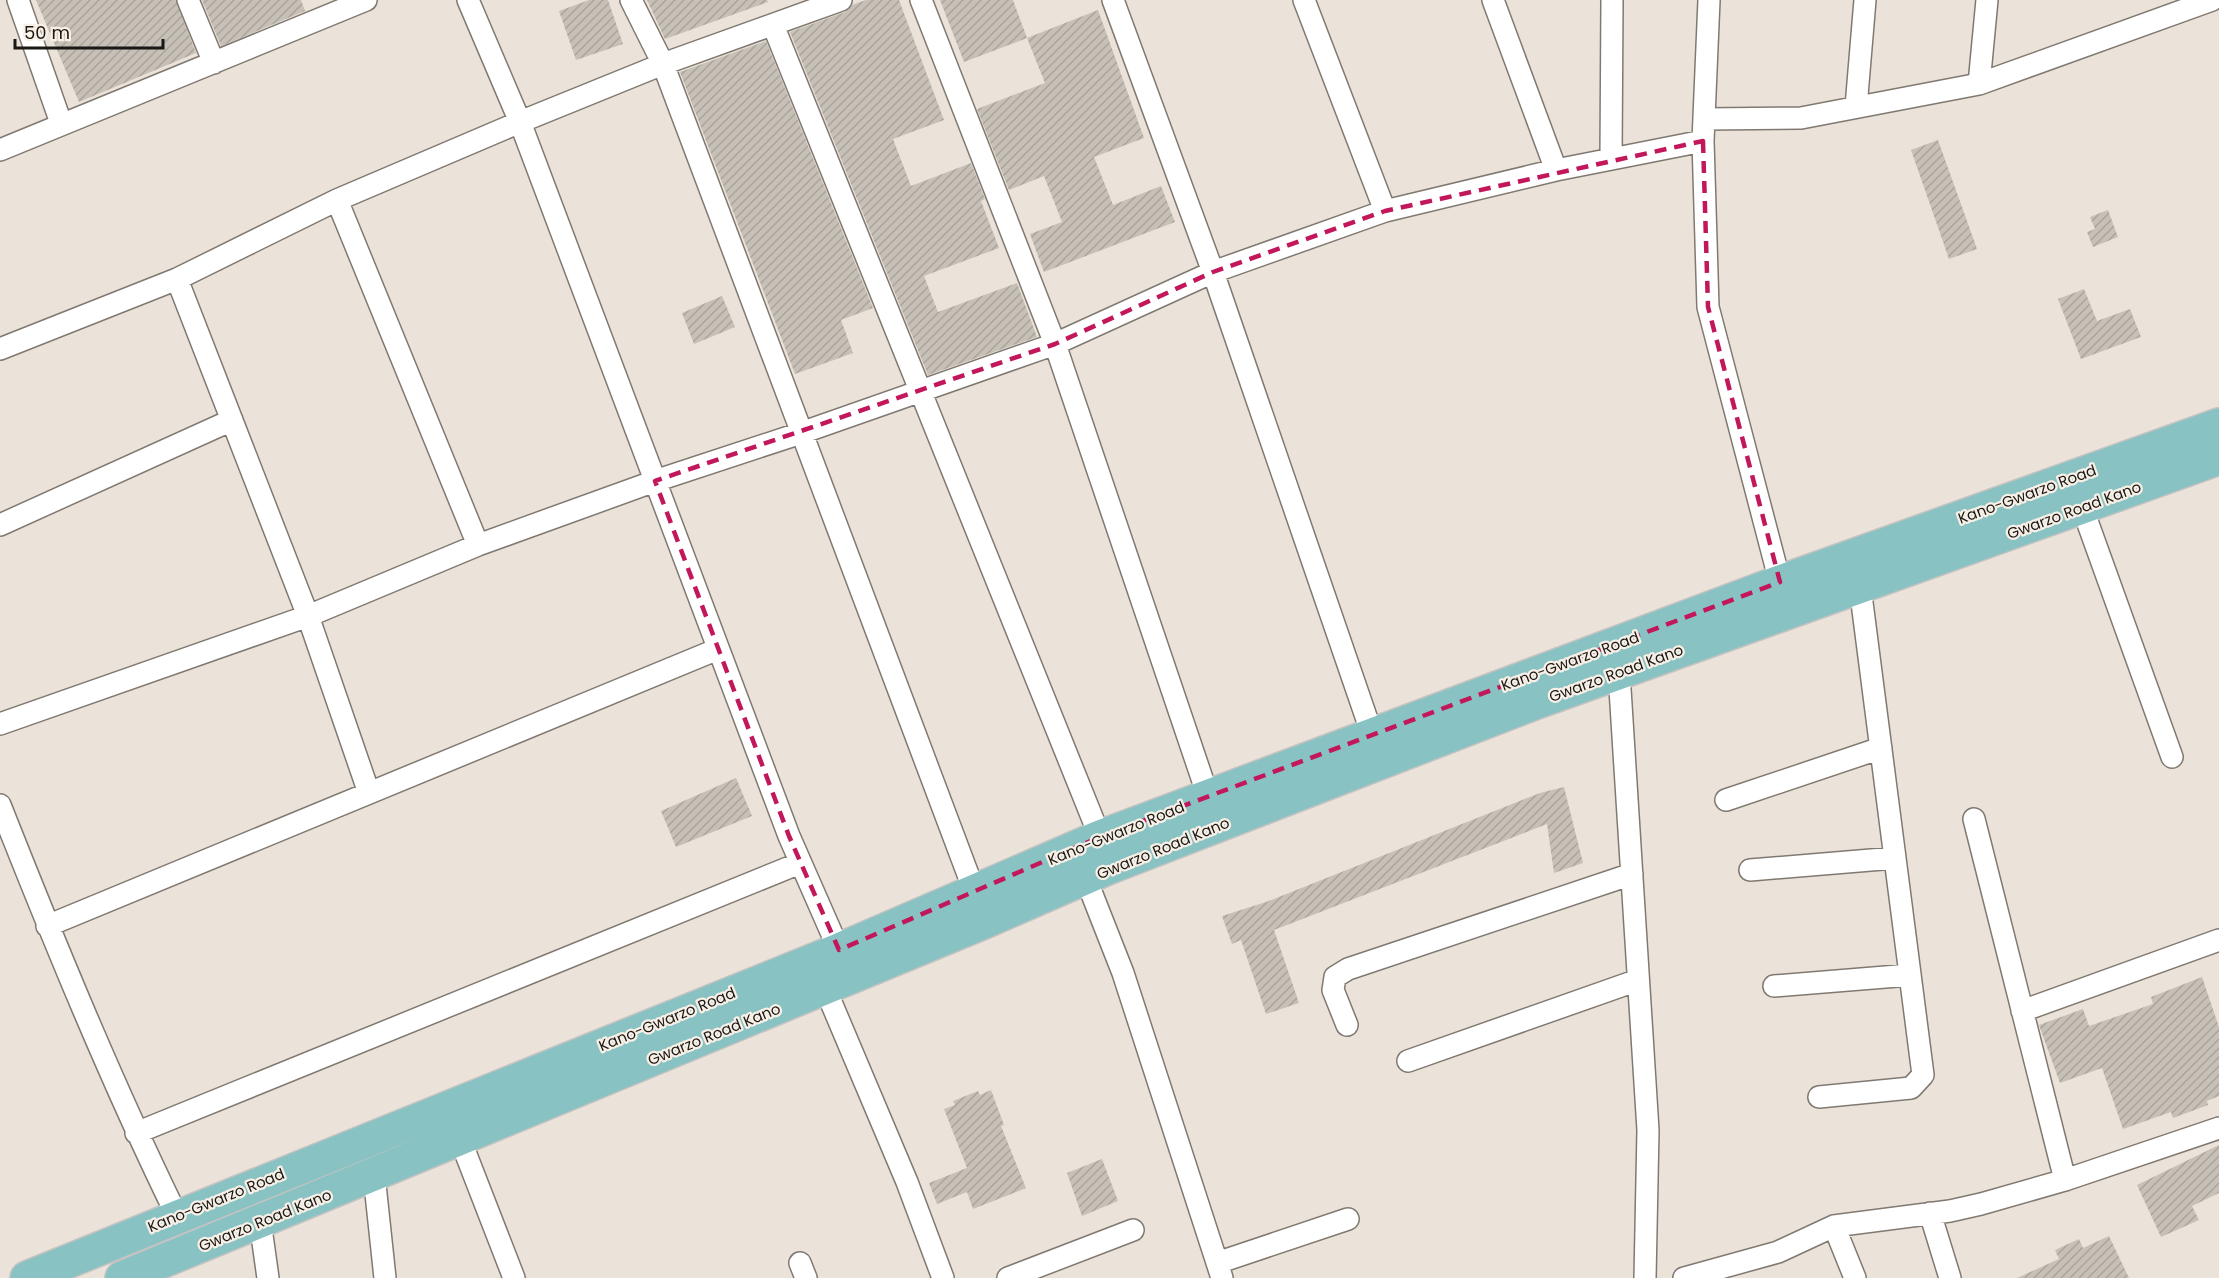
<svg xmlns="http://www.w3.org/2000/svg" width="2219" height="1278" font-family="Poppins,sans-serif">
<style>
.building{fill:url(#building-hatch)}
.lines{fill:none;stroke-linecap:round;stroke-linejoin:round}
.minor-casing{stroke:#807971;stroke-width:24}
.primary-casing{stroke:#c3c3c2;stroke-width:36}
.minor{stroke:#fff;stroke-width:21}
.primary{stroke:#89c2c3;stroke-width:33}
.marked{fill:none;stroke:#c2185b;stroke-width:4.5;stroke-dasharray:12 8;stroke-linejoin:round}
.labels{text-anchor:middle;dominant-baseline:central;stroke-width:4.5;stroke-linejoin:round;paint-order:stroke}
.street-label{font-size:15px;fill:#1a1814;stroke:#f8f0e7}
</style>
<defs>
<pattern id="building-hatch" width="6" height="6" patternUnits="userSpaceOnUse" patternTransform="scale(1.5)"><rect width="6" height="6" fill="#c7c0b7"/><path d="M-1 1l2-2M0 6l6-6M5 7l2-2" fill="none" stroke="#aaa49c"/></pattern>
</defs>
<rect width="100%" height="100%" fill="#ebe3da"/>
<path class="building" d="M36,0h140l20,53 -117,49z
M202,0h99l4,11 -84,35z
M589,0h19l15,44 -47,16 -17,-49z
M647,0h120l1,2 -103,37z
M866,0h33l45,120 -51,19 18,47 60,-23 14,36 -4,2 18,47 -75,28 14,36 79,-29 20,54 -109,38 -138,-343 55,-20 7,-7z
M940,0h73l14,38 -63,24z
M1098,10l46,128 -50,19 19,48 48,-19 14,36 -131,50 -14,-38 32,-12 -18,-46 -35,14 -32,-81 68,-26 -18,-45z
M766,41l107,267 -32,12 12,33 -58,21 -115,-302z
M1938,140l39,109 -28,10 -38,-109z
M2108,210l10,27 -25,10 -6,-15 8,-3 -5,-12z
M2084,289l13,32 33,-12 11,28 -60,22 -23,-60z
M722,296l13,31 -41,17 -12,-31z
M736,778l16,38 -76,31 -15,-36z
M1564,787l19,76 -29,10 -7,-49 -273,106 25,73 -33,11 -25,-74 -9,4 -10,-28 44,-14 274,-109z
M2202,977l17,50v69l-12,5 1,4 -35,13 -2,-6 -48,17 -21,-61 -42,15 -21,-58 44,-16 6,17 64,-22 -2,-7z
M991,1090l13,35 -3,1 25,62 -53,21 -6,-17 -30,12 -8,-21 38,-15 -23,-59 11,-4 -2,-4 25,-10 2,4z
M2219,1145v48l-27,13 7,14 -38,17 -24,-52z
M1102,1159l16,42 -36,15 -15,-43z
M2109,1236l20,42h-112l42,-19 -4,-9 24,-11 4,9z"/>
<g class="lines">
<defs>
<path id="minor" d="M18,0l43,123
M188,0l26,63
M468,0l52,122 269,714 50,114
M631,0l32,64 312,829
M921,0l134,344 153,452
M1113,0l100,272 159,462
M1304,0l81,211
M1493,0l63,170
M1709,0l-6,141 5,166 72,275
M773,25l327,812
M1979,84l8,-84
M1856,107l9,-107
M1704,119l97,-1 178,-34 233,-84
M0,150l366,-150
M1611,159l1,-159
M337,200l141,345
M177,279l131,337 61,177
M0,349l177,-70 160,-79 183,-78 143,-58 178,-64
M2082,507l90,250
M0,525l232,-105
M1619,673l29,457 -3,148
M0,724l308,-108 170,-71 177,-64 146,-48 254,-89 158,-72 172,-61 171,-41 147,-29
M1726,800l155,-52
M0,805c55,139 111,276 177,411
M1974,819l91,361
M1750,870l145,-12
M1086,879l37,94 99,305
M47,926l671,-277
M1774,986l136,-11
M825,988l82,194 36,96
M2022,1011l197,-71
M1347,1025l-14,-35 2,-13 13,-8 284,-95
M1408,1061l230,-81
M1819,1097l92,-9 12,-13 -63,-488
M136,1133l664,-270
M460,1139l54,139
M374,1175l11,103
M1930,1213l20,65
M260,1221l8,57
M1834,1226l21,52
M800,1263l6,15
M1217,1263l131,-44
M1008,1278l125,-48
M1684,1278l94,-26 56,-26 116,-15 31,-7 84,-24 154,-52"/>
<path id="primary" d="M27,1278l812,-328 261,-113 680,-255 439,-157
M122,1278l862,-356 126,-55 427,-165 682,-244"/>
</defs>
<use href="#minor" class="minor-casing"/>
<use href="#primary" class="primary-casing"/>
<use href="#minor" class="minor"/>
<use href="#primary" class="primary"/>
</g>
<path class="marked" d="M1703,141l5,166 72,275 -680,255 -261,113 -50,-114 -134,-355 400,-137 158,-72 172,-61z"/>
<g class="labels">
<g class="street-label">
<text transform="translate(2027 494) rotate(-20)">Kano-Gwarzo Road</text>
<text transform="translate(2074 510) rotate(-20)">Gwarzo Road Kano</text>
<text transform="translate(1570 661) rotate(-20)">Kano-Gwarzo Road</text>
<text transform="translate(1616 673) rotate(-20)">Gwarzo Road Kano</text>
<text transform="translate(1116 833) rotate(-22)">Kano-Gwarzo Road</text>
<text transform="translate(1163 848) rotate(-22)">Gwarzo Road Kano</text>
<text transform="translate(667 1019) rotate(-22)">Kano-Gwarzo Road</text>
<text transform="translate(714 1034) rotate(-22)">Gwarzo Road Kano</text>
<text transform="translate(216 1200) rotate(-22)">Kano-Gwarzo Road</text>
<text transform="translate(265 1220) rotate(-22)">Gwarzo Road Kano</text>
</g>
</g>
<path d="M15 39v9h148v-9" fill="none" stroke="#1a1814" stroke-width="3"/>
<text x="24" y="39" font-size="18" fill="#1a1814" stroke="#f8f0e7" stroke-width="4.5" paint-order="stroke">50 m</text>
</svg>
